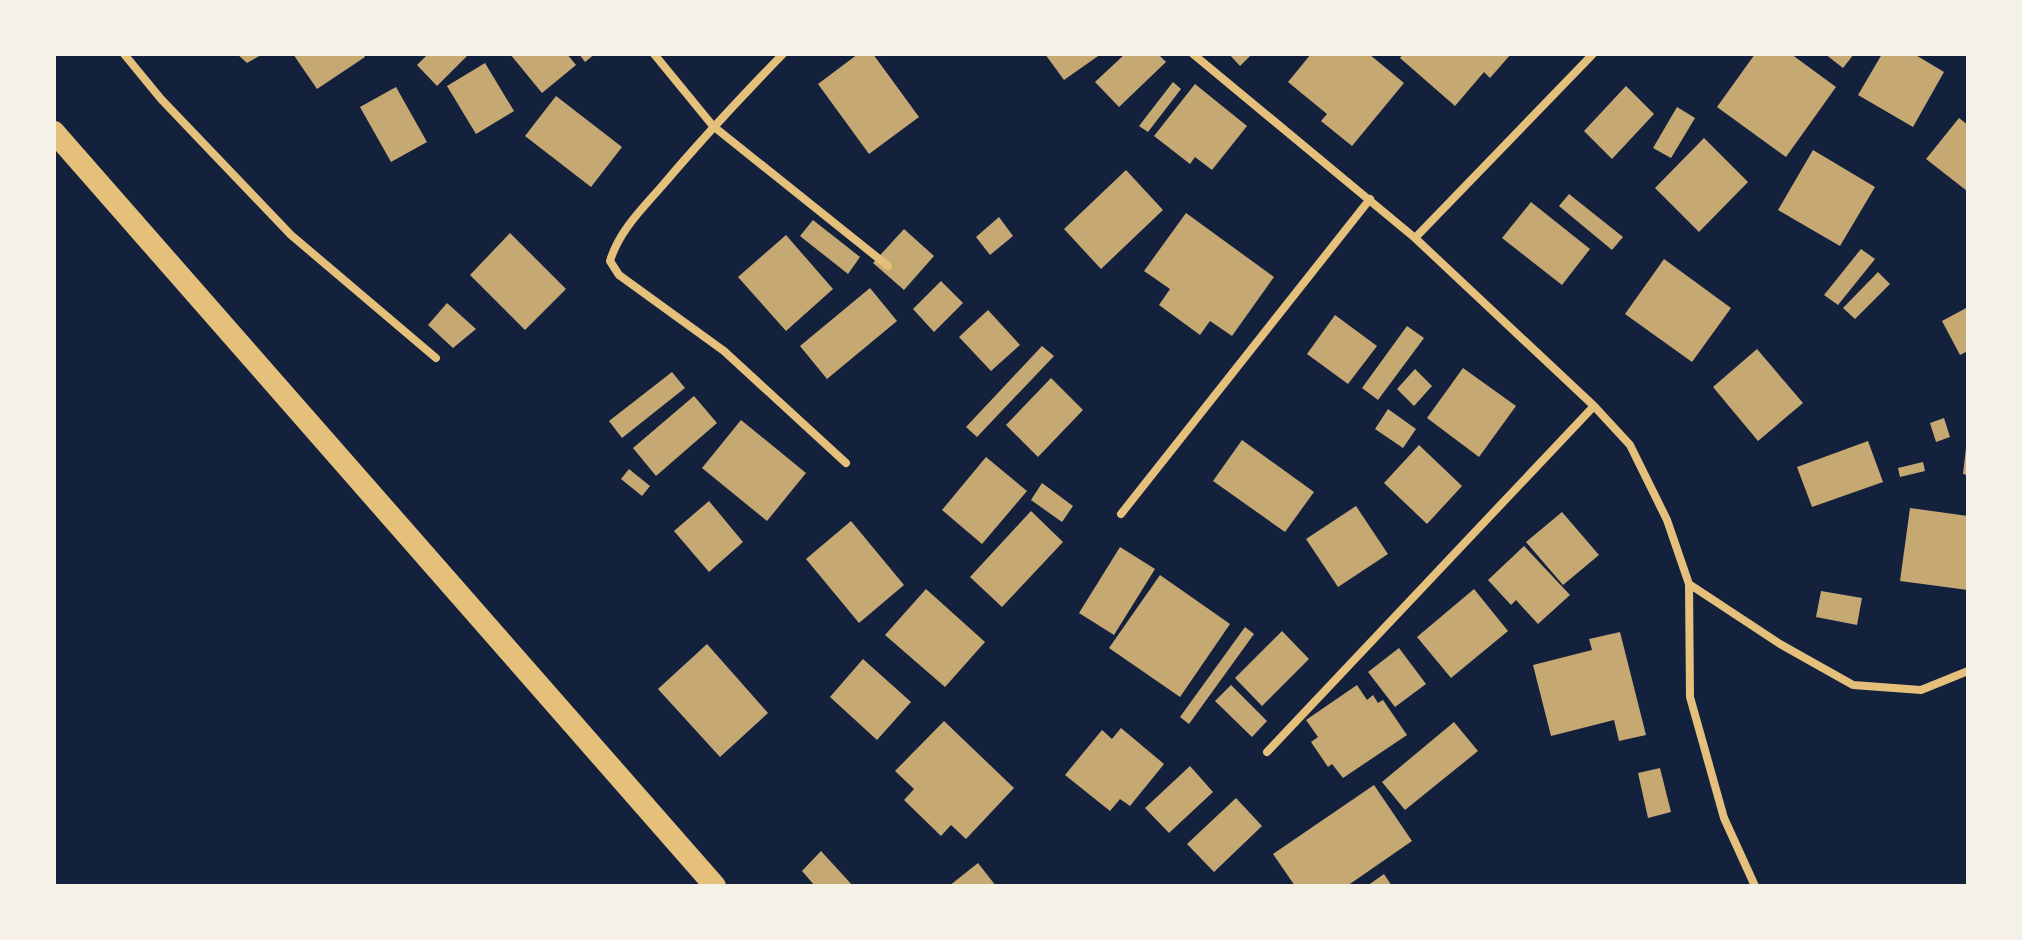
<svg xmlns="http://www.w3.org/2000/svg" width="2022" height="940" font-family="'PT Sans Narrow',sans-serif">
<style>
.building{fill:#c6a872}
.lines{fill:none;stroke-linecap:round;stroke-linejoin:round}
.minor{stroke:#e5c07b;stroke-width:8}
.trunk{stroke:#e5c07b;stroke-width:22}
</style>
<rect width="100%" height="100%" fill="#14213d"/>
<path class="building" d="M237,54h26l-16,9z
M293,54h70l2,3 -48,32z
M428,54h41l-32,32 -20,-21z
M510,54h57l9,11 -34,28z
M579,54h16l-10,8z
M858,54h15l46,63 -50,37 -51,-70z
M1045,54h56l-37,26z
M1125,54h33l8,8 -47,45 -24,-25z
M1229,54h23l-12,12z
M1311,54h58l35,29 -52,63 -31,-25 6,-7 -39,-32z
M1403,54h108l-21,24 -6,-6 -29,34 -55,-48z
M1755,54h36l45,33 -50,70 -69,-50z
M1825,54h29l-11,14z
M1882,54h32l30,18 -31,55 -55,-32z
M485,63l29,48 -38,23 -29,-48z
M1173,82l8,7 -33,43 -9,-6z
M1195,84l52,42 -35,44 -17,-13 -5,7 -36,-28z
M1626,86l28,28 -42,45 -28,-28z
M396,87l31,55 -36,20 -31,-55z
M556,96l66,51 -31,40 -66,-51z
M1677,107l18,11 -24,40 -18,-10z
M1959,118l9,7 -1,66 -41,-32z
M1704,138l44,44 -49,50 -44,-44z
M1813,150l62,37 -35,59 -62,-36z
M1126,170l37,40 -62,59 -37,-40z
M1569,194l54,43 -11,13 -53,-44z
M1531,202l59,47 -28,36 -60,-47z
M1186,213l88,64 -42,59 -22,-15 -10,14 -41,-30 11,-16 -26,-18z
M999,217l14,19 -23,19 -14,-18z
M813,220l47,37 -12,17 -48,-38z
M904,229l30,27 -30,34 -31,-27z
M510,233l56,56 -41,41 -55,-55z
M786,235l47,54 -47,42 -48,-54z
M1861,249l14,10 -37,46 -14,-10z
M1664,259l67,49 -39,54 -67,-48z
M1878,272l12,12 -35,35 -12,-11z
M941,281l22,22 -29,29 -21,-23z
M870,288l27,33 -70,58 -27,-33z
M447,303l29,26 -23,19 -25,-23z
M1968,307v44l-8,4 -18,-34z
M988,310l32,35 -29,26 -32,-34z
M1335,315l42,31 -29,38 -41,-30z
M1407,326l17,12 -46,62 -16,-12z
M1042,346l12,10 -77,81 -11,-10z
M1757,349l46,54 -45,38 -45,-54z
M1463,368l53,38 -37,51 -52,-39z
M1415,369l17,17 -18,20 -17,-17z
M672,372l13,16 -63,50 -13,-17z
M1051,378l32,32 -45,47 -32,-32z
M694,396l23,27 -61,53 -23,-28z
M1388,409l28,20 -13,19 -28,-19z
M1944,418l6,19 -14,5 -6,-19z
M741,420l65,53 -39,48 -65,-53z
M1242,440l72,52 -29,40 -72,-51z
M1868,441l15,41 -71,25 -15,-40z
M1419,445l43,41 -35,38 -43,-41z
M1966,448h2v27l-5,-1z
M986,457l41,34 -45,53 -40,-34z
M1923,462l2,9 -25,6 -2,-9z
M629,469l21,17 -8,10 -21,-17z
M1042,483l31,23 -11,16 -31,-22z
M709,501l34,41 -34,30 -35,-41z
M1356,506l32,48 -50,33 -32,-48z
M1910,508l58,8v74l-68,-9z
M1031,511l32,31 -61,65 -32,-30z
M1562,512l37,43 -36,30 -37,-43z
M851,521l53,64 -45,38 -53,-64z
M1524,546l46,49 -32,29 -22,-24 -5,5 -23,-25z
M1120,547l35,22 -41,66 -35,-22z
M1160,575l70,49 -50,73 -71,-49z
M926,589l59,53 -40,45 -60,-52z
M1474,589l34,42 -57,47 -34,-41z
M1821,591l41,7 -5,27 -41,-8z
M1245,627l9,7 -65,90 -9,-7z
M1282,631l27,28 -47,47 -27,-28z
M1620,632l26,103 -27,6 -5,-21 -63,16 -18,-71 59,-15 -3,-11z
M707,644l61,69 -48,44 -62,-68z
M1399,648l27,36 -31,23 -27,-35z
M863,659l48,43 -34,38 -47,-43z
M1231,685l36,36 -15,16 -37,-36z
M1357,685l10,15 6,-5 5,8 5,-3 24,35 -64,43 -11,-14 -4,3 -17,-25 7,-5 -12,-17z
M944,721l70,67 -48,51 -15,-14 -10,11 -37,-36 10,-11 -19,-18z
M1454,722l24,29 -73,59 -23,-28z
M1121,728l43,36 -34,42 -10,-7 -10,12 -45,-36 37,-45 10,9z
M1190,766l23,26 -44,41 -24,-25z
M1660,768l11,44 -23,6 -10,-45z
M1374,785l38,56 -65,45h-52l-22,-32z
M1236,798l26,28 -48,46 -27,-28z
M821,851l32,35h-38l-13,-15z
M978,863l18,23h-47z
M1384,874l8,12h-25z"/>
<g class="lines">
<path class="minor" d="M124,54l37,45 130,136 145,123
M654,54l59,72 175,140
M783,54c-42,43 -82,86 -121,132 -20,23 -43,45 -52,75l9,14 105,76 122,112
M1193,54l222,184 179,168 36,39 37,75 22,64 1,113 34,121 31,68
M1415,238l178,-184
M1121,514l249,-315
M1689,584l91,60 73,41 68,5 47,-19
M1267,752l327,-346"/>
<path class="trunk" d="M54,132l661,754"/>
</g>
<rect width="2022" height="940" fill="none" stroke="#f6f1e7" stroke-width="112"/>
</svg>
